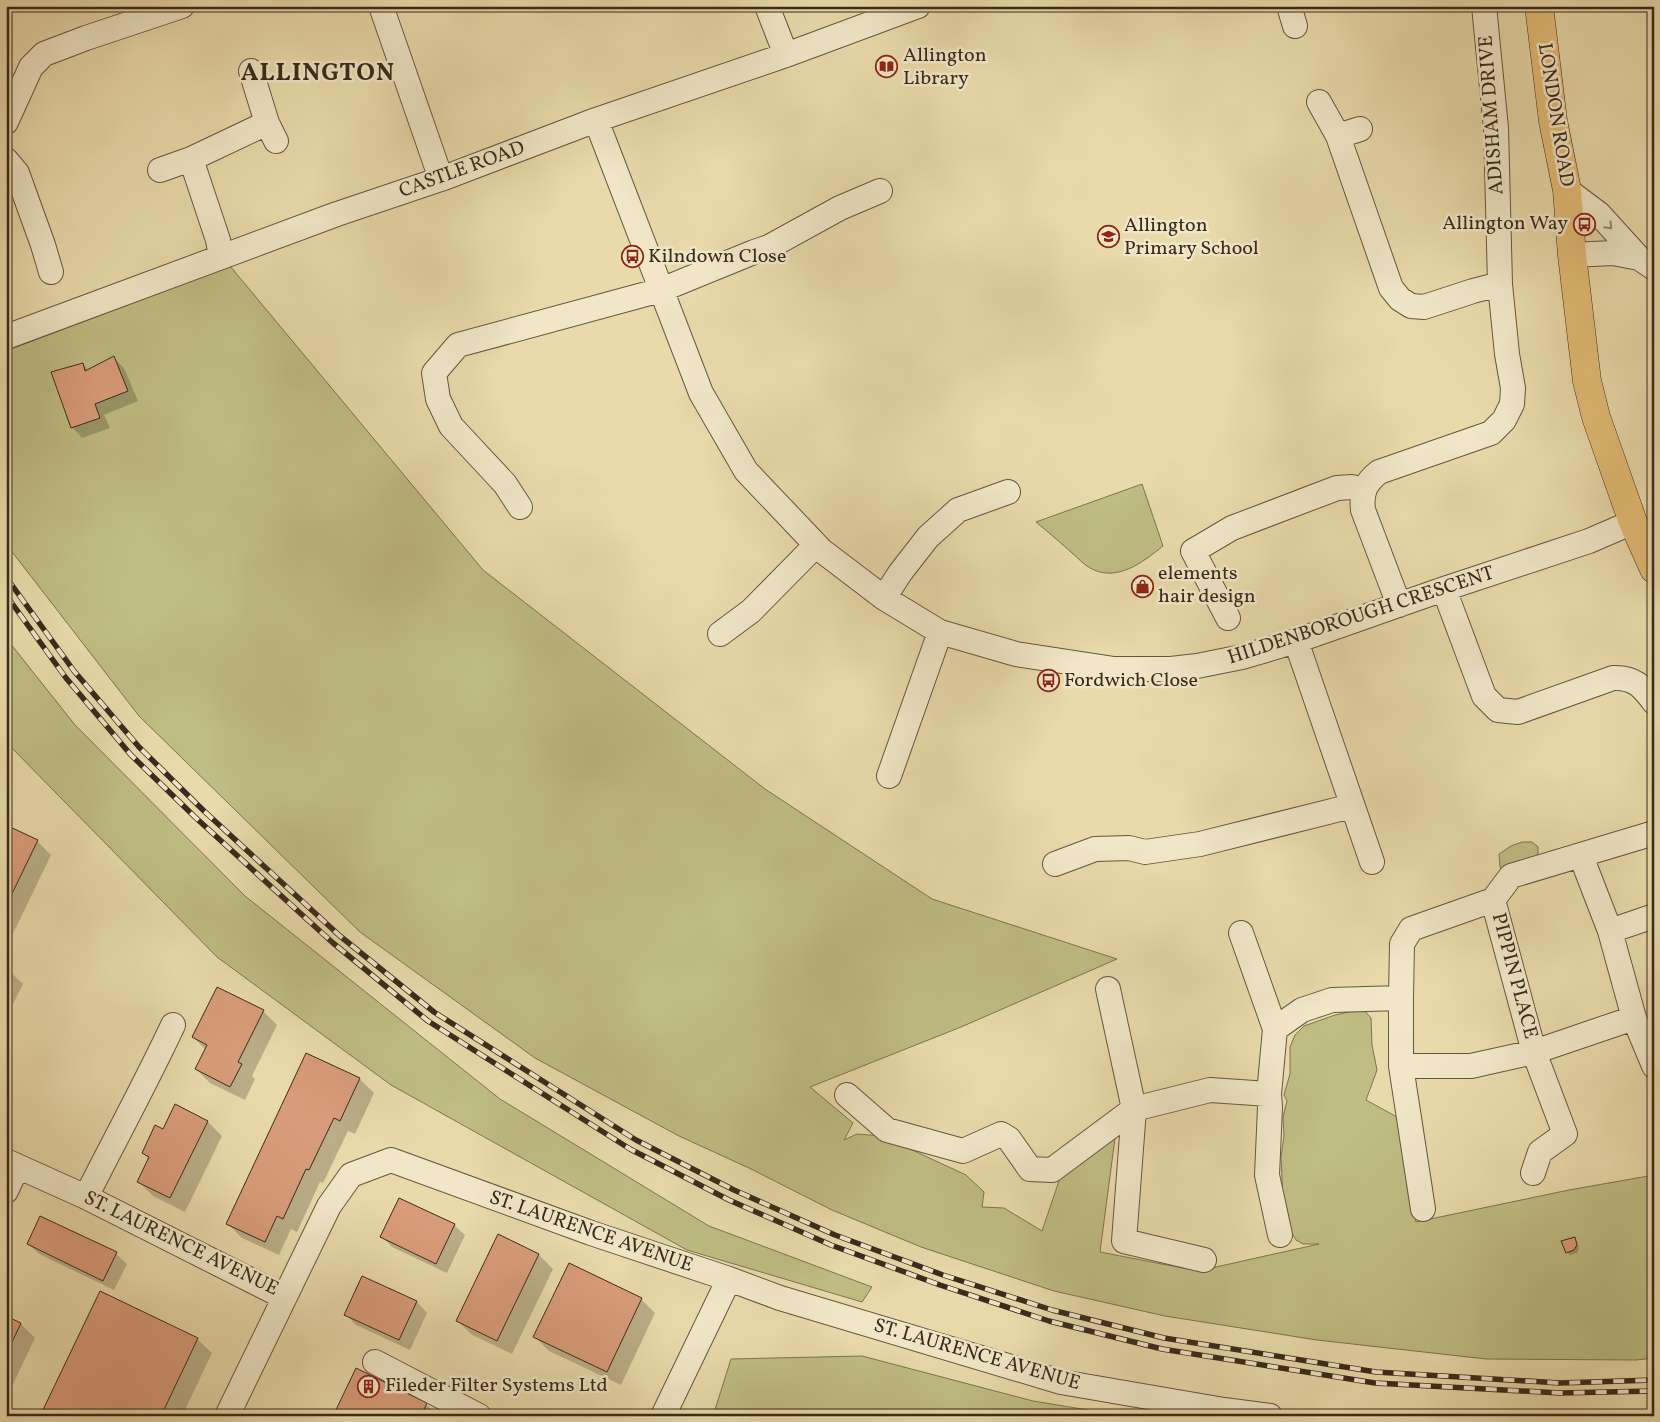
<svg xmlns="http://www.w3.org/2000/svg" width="1660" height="1422" font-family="Vollkorn,serif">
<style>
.green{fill:#bfbd83;stroke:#7d7450}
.shadow{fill:#0003}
.building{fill:#d99c7a;stroke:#3b2a1d}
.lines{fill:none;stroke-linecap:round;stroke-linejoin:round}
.minor-casing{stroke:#665640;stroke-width:26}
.major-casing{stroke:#3b2a1d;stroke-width:29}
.minor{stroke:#f1e7c8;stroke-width:24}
.major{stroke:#e4bd76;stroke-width:28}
.rail-casing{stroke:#3b2a1d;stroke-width:5.5}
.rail{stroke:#f1e7c8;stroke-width:4;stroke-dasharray:11;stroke-linecap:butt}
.oneway{stroke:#968872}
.labels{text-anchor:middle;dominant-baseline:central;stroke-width:5;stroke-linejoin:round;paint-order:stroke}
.poi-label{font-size:20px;fill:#3b2a1d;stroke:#f1e7c8;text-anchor:start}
.street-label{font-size:20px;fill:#3b2a1d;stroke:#f1e7c8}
.district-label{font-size:25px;font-weight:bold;letter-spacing:1px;fill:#3b2a1d;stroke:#f1e7c8}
</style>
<rect width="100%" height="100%" fill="#e9daab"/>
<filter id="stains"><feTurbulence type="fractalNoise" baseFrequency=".004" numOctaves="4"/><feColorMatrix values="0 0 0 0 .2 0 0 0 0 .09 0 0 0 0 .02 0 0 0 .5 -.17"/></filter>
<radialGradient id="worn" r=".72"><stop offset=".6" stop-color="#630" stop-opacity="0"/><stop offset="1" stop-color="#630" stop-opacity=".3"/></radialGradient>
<path class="green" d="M230,266l253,304 282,219 167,110 185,60 -156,68 -151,60 43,36 -9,17 13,-6 25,2 84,39 18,17 -2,15 22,1 38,23 19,-56 54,-37 -15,114 98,19 121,-27h-16l-7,-4 -6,-10 -7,-31 -2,-42 3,-21 -1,-19 4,-16 -3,-6 6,-21v-27l5,-12 9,-9 31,-11 28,-6 8,9 1,27 5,25 -11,30 31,17 11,69 8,36 153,-32 85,-15v183l-18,2 -150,-1 -169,-19 -152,-24 -111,-25 -133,-44 -89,-37 -83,-42 -70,-32 -144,-78 -175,-126 -221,-216 -133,-172v-193z
M1142,484l21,62c-20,16 -46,37 -73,22 -7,-4 -12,-10 -18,-15 -12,-11 -24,-21 -36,-31z
M6,638l69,87 170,171 255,203 209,127 163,61 -10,15 -175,-52 -296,-165 -174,-128 -211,-215z
M1522,842h10l6,5v14l-36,13 -2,-8 -1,-12 12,-8z
M862,1356l171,45 92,15h-412l18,-57z"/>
<path class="shadow" d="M114,358l10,10 14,33 -34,14 6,13 -28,10 -10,-11 11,-63 5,6z
M6,827l31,14 14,14 -45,93z
M6,968l17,16 -17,34z
M263,1011l14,14 -25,51 3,3 -10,21 -35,-17 -14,-14 10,-19 -13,-13z
M307,1054l53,25 14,14 -19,41 -7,-3 -25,52 -3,-1 -23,50 -6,-3 -12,26 -37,-17 -14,-14z
M175,1106l33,16 14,14 -37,76 -32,-16 -14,-14 11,-22 -7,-7 20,-23z
M41,1217l75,37 11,10 -13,26 -75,-36 -11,-11z
M454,1225l11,10 -18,38 -55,-26 -10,-10z
M499,1236l40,19 14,14 -41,85 -40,-19 -14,-14z
M1574,1239l3,3 2,7 -2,4 -7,2 -3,-3z
M362,1277l55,25 10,11 -17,37 -54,-25 -11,-11z
M100,1293l97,46 15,14 -30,63h-141z
M641,1299l14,14 -34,72 -72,-34 -14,-14z
M6,1317l15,7 14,14 -29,61z
M426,1404l12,12h-104z"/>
<path class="building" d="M114,356l14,35 -33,13 5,14 -29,10 -20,-56 32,-9 2,8z
M6,825l32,15 -32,66z
M217,987l47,23 -26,52 4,2 -12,23 -35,-18 12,-24 -15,-8z
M306,1053l54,25 -20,43 -6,-3 -25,52 -3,-1 -23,50 -6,-3 -12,26 -39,-18z
M175,1104l33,17 -38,77 -33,-16 12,-25 -7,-4 13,-28 8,4z
M399,1198l56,26 -19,40 -56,-27z
M40,1216l77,36 -14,29 -76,-37z
M498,1234l41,20 -42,87 -41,-20z
M1575,1237l2,8 -3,5 -8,3 -5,-12z
M569,1263l73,35 -35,74 -74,-35z
M362,1276l55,25 -18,39 -55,-25z
M100,1291l98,47 -37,78h-121z
M6,1316l15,7 -15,32z
M356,1368l71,35 -6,13h-88z"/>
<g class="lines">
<defs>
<path id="minor" d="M381,6l60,173
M767,6l19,49
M1289,6l6,20
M251,71l16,52 9,18
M1319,102l19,34 53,152 9,11 11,7 13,1 49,-16 27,-7
M596,120l105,273 45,78 75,79 63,48 56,34 76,22 98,15h57l26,-3 45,-9 54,-16 148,-52 145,-48 44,-19
M6,122l25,-55 13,-13 42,-16 96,-32
M1338,136l22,-7
M191,159l27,81 3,17
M6,160l11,13 26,72 8,27
M160,170l31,-11 76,-36
M1567,190l32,24 40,44 15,10
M1572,255l41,-2 26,5
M6,337l331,-123 104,-35 155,-59 190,-65 132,-49
M520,507l-15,-23 -54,-58 -13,-27 -4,-26 24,-28 203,-55 93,-38 15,-5 71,-39 40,-17
M1444,589l40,107 14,14 20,2 95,-34c21,-1 29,8 41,24
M884,598l16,-25 28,-36 30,-27 50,-18
M1399,605l-36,-95c-2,-17 2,-27 16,-38l112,-39 13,-13 8,-16 1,-16 -6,-34 -7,-70 -4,-156 -12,-122
M1228,618l-35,-67 39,-23 105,-40 15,-1 11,3
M720,634l31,-23 65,-66
M1296,641l76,221
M889,776l51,-144
M1581,856l29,75
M1055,864l40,-15 34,-1 16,4 55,-8 152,-38
M1493,900l41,152 31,82 -25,18 -7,21
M1241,933l34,96
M1108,989l26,120 -10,132 80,19
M1401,998l1,-54 9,-15 82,-29 18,-24 143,-43
M1634,1018l20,48
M1401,1066l22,143
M1269,1094l1,13 -3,68 13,60
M847,1095l40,35 76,21 38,-17 8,5 21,30 22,1 82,-61 76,-19 59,4 6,-65 27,-19 30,-10 69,-2v68h70l63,-14 100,-34 -24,-87 44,-15
M6,1161l80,36 198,100
M6,1191l11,-24
M86,1197c29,-58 60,-114 87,-172
M375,1362l104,54
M227,1416l102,-210 22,-31 40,-15 200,73 138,46 51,19 281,84 163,28 46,6
M663,1416l66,-137"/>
<path id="major" d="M1539,6l14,115 14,69 5,65 15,126 9,36 37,105 21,47"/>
</defs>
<use href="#minor" class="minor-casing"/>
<use href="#major" class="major-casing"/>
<use href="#minor" class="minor"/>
<use href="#major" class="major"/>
<defs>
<path id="rail" d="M6,577l68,94 65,76 65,64 136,125 94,76 202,128 98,50 101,45 108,40 109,35 112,28 212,34 184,11 94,-3
M6,595l60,83 65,77 65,63 137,125 95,78 202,128 99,51 102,45 109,40 109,36 113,28 213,34 185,10 94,-2"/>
</defs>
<use href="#rail" class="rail-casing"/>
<use href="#rail" class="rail"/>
</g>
<defs><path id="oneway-chevron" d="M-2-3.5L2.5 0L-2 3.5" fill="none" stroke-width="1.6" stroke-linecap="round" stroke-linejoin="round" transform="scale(1.25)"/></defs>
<use class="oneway" href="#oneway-chevron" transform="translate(1609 226) rotate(47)"/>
<defs>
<symbol id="library-ring" viewBox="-11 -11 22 22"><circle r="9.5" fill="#f1e7c8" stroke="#8f2418" stroke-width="1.5"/><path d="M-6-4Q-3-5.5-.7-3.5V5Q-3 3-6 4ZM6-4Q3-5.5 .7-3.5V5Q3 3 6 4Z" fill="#8f2418"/></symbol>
<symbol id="bus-ring" viewBox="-11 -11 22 22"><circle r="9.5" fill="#f1e7c8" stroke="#8f2418" stroke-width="1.5"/><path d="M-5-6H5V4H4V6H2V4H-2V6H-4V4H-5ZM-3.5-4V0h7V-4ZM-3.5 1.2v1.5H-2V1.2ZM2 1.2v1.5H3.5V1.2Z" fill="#8f2418"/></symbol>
<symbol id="school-ring" viewBox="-11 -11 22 22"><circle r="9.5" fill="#f1e7c8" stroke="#8f2418" stroke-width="1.5"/><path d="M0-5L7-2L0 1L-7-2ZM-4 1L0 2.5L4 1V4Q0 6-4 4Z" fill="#8f2418"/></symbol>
<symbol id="shop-ring" viewBox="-11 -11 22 22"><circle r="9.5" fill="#f1e7c8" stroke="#8f2418" stroke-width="1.5"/><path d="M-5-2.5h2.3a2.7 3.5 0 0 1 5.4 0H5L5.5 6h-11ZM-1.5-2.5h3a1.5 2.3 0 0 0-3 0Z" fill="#8f2418"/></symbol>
<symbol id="building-ring" viewBox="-11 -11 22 22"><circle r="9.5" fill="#f1e7c8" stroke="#8f2418" stroke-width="1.5"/><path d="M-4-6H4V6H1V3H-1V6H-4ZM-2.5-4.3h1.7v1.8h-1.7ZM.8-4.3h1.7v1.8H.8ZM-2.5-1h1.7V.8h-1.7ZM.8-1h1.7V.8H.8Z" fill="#8f2418"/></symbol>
</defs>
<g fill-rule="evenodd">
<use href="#library-ring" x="874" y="54" width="25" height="25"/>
<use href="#bus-ring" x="1572" y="212" width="25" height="25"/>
<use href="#school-ring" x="1096" y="224" width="25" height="25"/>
<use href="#bus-ring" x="620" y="244" width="25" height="25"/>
<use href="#shop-ring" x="1130" y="574" width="25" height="25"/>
<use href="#bus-ring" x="1036" y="668" width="25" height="25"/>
<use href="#building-ring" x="356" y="1374" width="25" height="25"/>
</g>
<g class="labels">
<g class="poi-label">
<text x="903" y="56">Allington<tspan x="903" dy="23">Library</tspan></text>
<text x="1568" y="224" text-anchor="end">Allington Way</text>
<text x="1124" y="226">Allington<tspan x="1124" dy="23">Primary School</tspan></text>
<text x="648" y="257">Kilndown Close</text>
<text x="1158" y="574">elements<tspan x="1158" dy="23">hair design</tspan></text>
<text x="1064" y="681">Fordwich Close</text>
<text x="385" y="1386">Fileder Filter Systems Ltd</text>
</g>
<g class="street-label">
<text transform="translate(1492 115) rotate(-94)">ADISHAM DRIVE</text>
<text transform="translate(1555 115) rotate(81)">LONDON ROAD</text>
<text transform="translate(462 170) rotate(-20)">CASTLE ROAD</text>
<text transform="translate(1361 616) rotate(-18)">HILDENBOROUGH CRESCENT</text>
<text transform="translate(1514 976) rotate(75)">PIPPIN PLACE</text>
<text transform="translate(591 1232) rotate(19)">ST. LAURENCE AVENUE</text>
<text transform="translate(181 1244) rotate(26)">ST. LAURENCE AVENUE</text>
<text transform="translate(977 1355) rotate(16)">ST. LAURENCE AVENUE</text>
</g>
<g class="district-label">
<text x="318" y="73">ALLINGTON</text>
</g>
</g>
<rect width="1660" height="1422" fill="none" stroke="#e9daab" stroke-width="25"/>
<rect x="8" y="8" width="1645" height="1407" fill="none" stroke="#3b2a1d" stroke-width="2.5"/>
<rect x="12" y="12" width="1635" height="1397" fill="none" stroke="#3b2a1d"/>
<rect width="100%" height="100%" filter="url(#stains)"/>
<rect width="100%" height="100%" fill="url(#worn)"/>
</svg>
